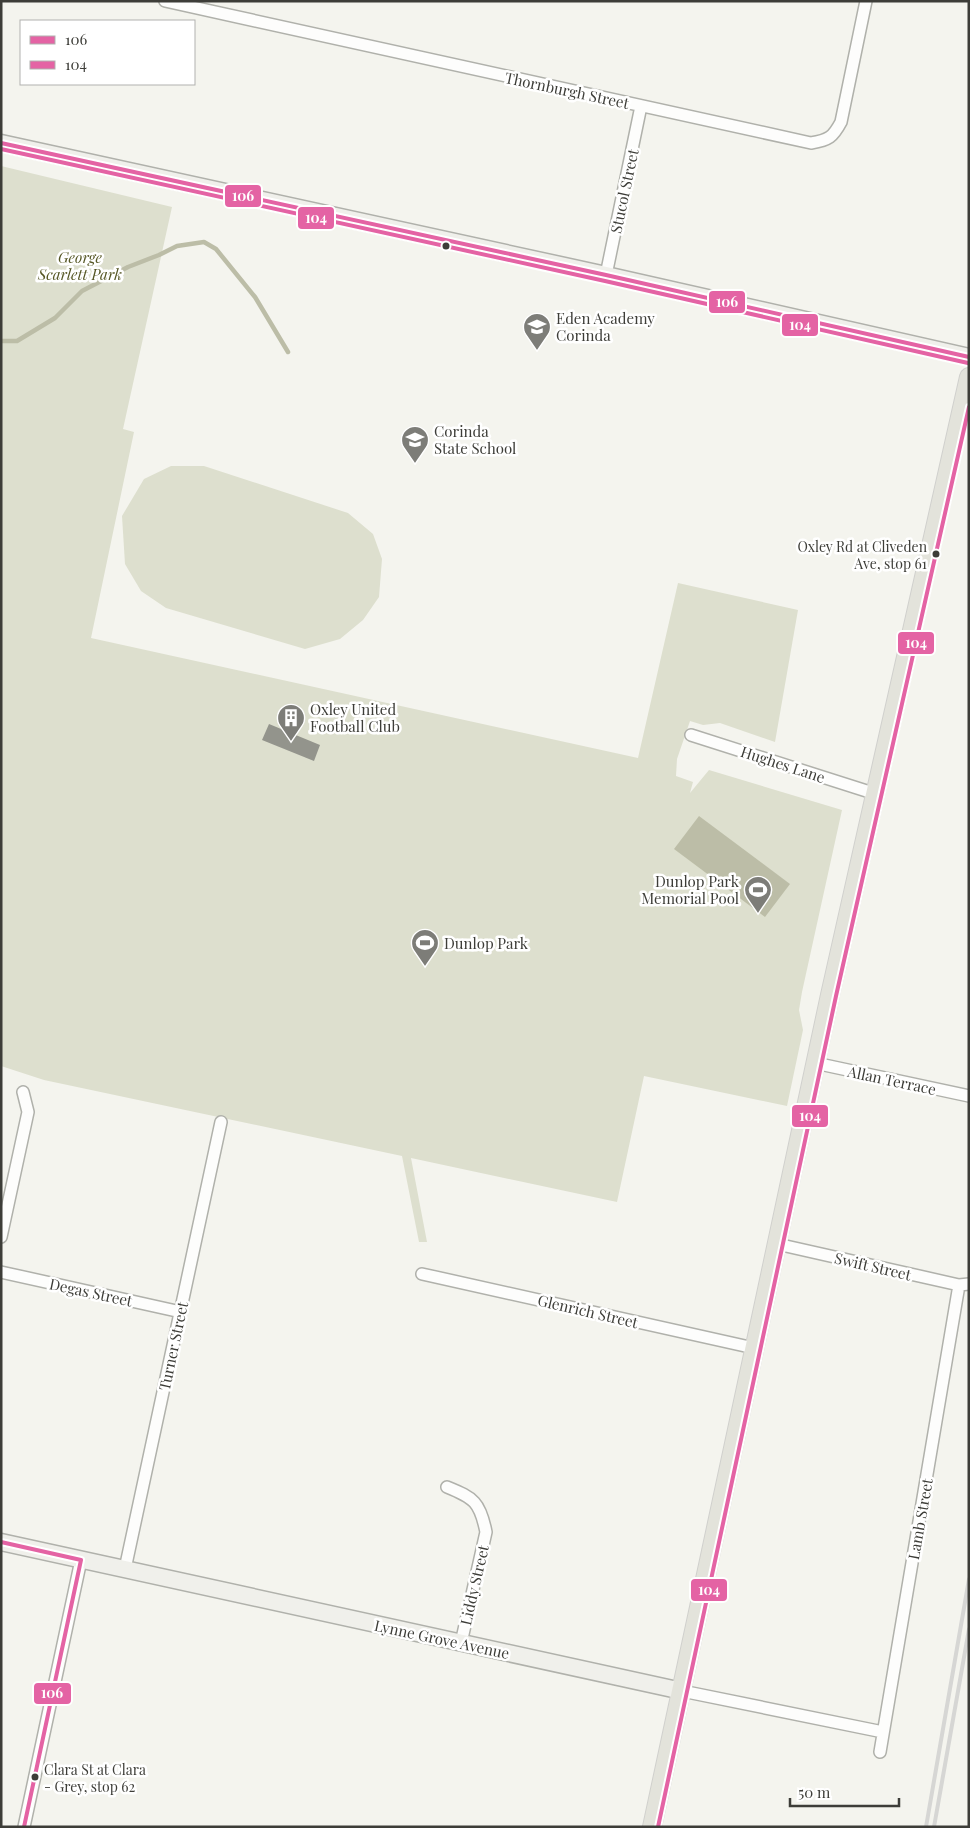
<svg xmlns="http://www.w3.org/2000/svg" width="970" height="1828" font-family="'Playfair Display',serif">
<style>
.green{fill:#dddfce}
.water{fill:#bcbda7}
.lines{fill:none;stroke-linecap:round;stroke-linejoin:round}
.stream{stroke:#bcbda7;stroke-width:4.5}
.building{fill:#93948c}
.street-casing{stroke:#b0b1ab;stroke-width:14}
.secondary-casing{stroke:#b0b1ab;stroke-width:19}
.primary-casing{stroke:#d0d0cd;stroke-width:20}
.street{stroke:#fdfdfc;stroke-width:11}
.secondary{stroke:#f0f0eb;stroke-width:16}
.primary{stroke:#e3e3db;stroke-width:18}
.rail{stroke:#d6d6d4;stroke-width:4}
.bus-1-casing{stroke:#fff;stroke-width:8}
.bus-2-casing{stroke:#fff;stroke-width:8}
.bus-1{stroke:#e463a4;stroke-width:4}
.bus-2{stroke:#e463a4;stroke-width:4}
.bus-dot{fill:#3d3d38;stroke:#fff;stroke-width:2}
.labels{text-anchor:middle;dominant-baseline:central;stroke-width:5;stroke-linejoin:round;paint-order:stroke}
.bus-label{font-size:14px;fill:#3d3d38;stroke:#fff;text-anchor:end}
.street-label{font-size:15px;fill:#3d3d38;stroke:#fff}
.park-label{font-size:15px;font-style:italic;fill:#555624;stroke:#fff}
.poi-label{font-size:15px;fill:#3d3d38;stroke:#fff;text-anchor:start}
.line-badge{stroke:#fff;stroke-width:2}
.badge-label{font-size:14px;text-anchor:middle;font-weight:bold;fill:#fff}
</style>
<rect width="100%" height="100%" fill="#f4f4ee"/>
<path class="green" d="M1,166l171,41 -49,222 11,3 -43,206 547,120 40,-175 120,27 -23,132 -55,-19 -17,2 -13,-4 -13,38 -1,17 17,6 -3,11 19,-23 133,40 -40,182 -3,18 4,20 -16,76 -143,-30 -27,126 -206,-44 16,84h-8l-17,-86 -358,-76 -43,-14z
M171,466h33l144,47 25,21 9,25 -3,38 -16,23 -23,19 -35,10 -139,-41 -25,-17 -16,-27 -3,-48 22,-37z"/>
<path class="water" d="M699,816l91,68 -25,33 -91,-68z"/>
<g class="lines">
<path class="stream" d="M1,341h16l38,-23 27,-27 46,-24 31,-12 18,-9 27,-4 12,7 39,48 33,55"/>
</g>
<path class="building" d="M269,724l51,21 -6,16 -52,-21z"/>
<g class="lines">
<defs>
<path id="street" d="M165,1l646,142c18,-3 22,-6 30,-21l25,-121
M606,275l35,-169
M691,735l185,59
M815,1063l154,33
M1,1237l27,-125 -5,-20
M777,1244l182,41 10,-1
M1,1272l180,40
M422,1274l332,74
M447,1487c27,11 33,15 39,45l-25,111
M125,1569l96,-447
M682,1691l201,41
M880,1752l79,-467
M24,1827l57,-267"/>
<path id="secondary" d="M1,143l605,132 363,82
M1,1542l681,149"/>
<path id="primary" d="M652,1827l178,-832 139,-618"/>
</defs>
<use href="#street" class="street-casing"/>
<use href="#secondary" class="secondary-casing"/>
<use href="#primary" class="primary-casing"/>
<use href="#street" class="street"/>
<use href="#secondary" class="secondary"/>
<use href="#primary" class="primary"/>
<path class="rail" d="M926,1827l43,-248
M934,1827l35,-198"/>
<defs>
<path id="bus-1" d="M1,143l605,132 363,82
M1,1542l80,18
M24,1827l57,-267"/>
<path id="bus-2" d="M1,149l604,132 363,82
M658,1827l178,-831 133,-589"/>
</defs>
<use href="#bus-1" class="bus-1-casing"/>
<use href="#bus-2" class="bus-2-casing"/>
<use href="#bus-1" class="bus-1"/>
<use href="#bus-2" class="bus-2"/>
</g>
<defs>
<symbol id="school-pin" viewBox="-11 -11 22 30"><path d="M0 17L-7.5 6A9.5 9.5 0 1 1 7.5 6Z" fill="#7d7d78" stroke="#fff"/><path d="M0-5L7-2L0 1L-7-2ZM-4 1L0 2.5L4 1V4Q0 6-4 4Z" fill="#fff"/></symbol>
<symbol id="building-pin" viewBox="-11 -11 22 30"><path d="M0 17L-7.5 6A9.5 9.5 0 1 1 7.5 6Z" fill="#7d7d78" stroke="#fff"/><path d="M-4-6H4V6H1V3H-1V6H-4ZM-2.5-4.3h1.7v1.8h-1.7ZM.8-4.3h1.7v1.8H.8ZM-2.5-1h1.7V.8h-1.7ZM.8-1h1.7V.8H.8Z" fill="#fff"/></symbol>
<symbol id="stadium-pin" viewBox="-11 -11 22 30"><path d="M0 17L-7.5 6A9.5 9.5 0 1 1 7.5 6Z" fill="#7d7d78" stroke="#fff"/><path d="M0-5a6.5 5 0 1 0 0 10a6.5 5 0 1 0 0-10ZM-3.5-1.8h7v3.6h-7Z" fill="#fff"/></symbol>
</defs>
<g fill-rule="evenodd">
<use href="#school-pin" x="521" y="311" width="32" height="43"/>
<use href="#school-pin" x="399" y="424" width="32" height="43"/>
<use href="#building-pin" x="275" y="702" width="32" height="43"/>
<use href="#stadium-pin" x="742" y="874" width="32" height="43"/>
<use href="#stadium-pin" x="409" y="927" width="32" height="43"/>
</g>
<g class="bus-dot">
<circle cx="446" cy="246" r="4.5"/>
<circle cx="936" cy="554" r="4.5"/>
<circle cx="35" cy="1777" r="4.5"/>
</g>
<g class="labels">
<g class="bus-label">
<text x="927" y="546">Oxley Rd at Cliveden<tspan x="927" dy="17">Ave, stop 61</tspan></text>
<text x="44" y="1769" text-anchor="start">Clara St at Clara<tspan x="44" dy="17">- Grey, stop 62</tspan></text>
</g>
<g class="street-label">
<text transform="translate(567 90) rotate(12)">Thornburgh Street</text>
<text transform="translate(624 191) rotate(-78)">Stucol Street</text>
<text transform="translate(783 764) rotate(18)">Hughes Lane</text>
<text transform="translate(892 1080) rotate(12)">Allan Terrace</text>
<text transform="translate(873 1266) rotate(13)">Swift Street</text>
<text transform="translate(91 1292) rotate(12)">Degas Street</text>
<text transform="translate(588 1311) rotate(13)">Glenrich Street</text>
<text transform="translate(173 1346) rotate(-78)">Turner Street</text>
<text transform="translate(920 1519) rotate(-80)">Lamb Street</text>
<text transform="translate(474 1585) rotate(-77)">Liddy Street</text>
<text transform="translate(442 1639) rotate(12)">Lynne Grove Avenue</text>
</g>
<g class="park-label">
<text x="80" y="257">George<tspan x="80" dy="17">Scarlett Park</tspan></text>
</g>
<g class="poi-label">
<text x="556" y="318">Eden Academy<tspan x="556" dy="17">Corinda</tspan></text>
<text x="434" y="431">Corinda<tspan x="434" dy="17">State School</tspan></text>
<text x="310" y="709">Oxley United<tspan x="310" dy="17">Football Club</tspan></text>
<text x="739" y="881" text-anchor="end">Dunlop Park<tspan x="739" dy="17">Memorial Pool</tspan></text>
<text x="444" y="943">Dunlop Park</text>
</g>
</g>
<g class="line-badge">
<rect x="224" y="184" width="38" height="24" rx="5" fill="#e463a4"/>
<rect x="297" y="206" width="38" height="24" rx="5" fill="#e463a4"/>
<rect x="708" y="290" width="38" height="24" rx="5" fill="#e463a4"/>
<rect x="781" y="313" width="38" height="24" rx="5" fill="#e463a4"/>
<rect x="897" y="631" width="38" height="24" rx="5" fill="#e463a4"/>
<rect x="791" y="1104" width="38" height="24" rx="5" fill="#e463a4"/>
<rect x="690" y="1578" width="38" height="24" rx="5" fill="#e463a4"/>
<rect x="33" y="1682" width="39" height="23" rx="5" fill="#e463a4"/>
</g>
<g class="badge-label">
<text x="243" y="201">106</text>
<text x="316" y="223">104</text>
<text x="727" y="307">106</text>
<text x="800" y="330">104</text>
<text x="916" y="648">104</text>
<text x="810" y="1121">104</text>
<text x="709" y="1595">104</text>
<text x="52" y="1698">106</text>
</g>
<rect width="970" height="1828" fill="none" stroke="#3d3d38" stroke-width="5"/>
<rect x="20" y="20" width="175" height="65" fill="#ffffff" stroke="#b1b1af"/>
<rect x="30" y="36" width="25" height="8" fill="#e463a4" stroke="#b1b1af"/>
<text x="65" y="45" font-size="15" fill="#3d3d38">106</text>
<rect x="30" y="61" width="25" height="8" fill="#e463a4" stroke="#b1b1af"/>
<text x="65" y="70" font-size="15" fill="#3d3d38">104</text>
<path d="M790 1798v8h109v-8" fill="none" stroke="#3d3d38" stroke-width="2.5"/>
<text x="798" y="1798" font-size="15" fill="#3d3d38" stroke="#ffffff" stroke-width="4" paint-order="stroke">50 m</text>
</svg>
